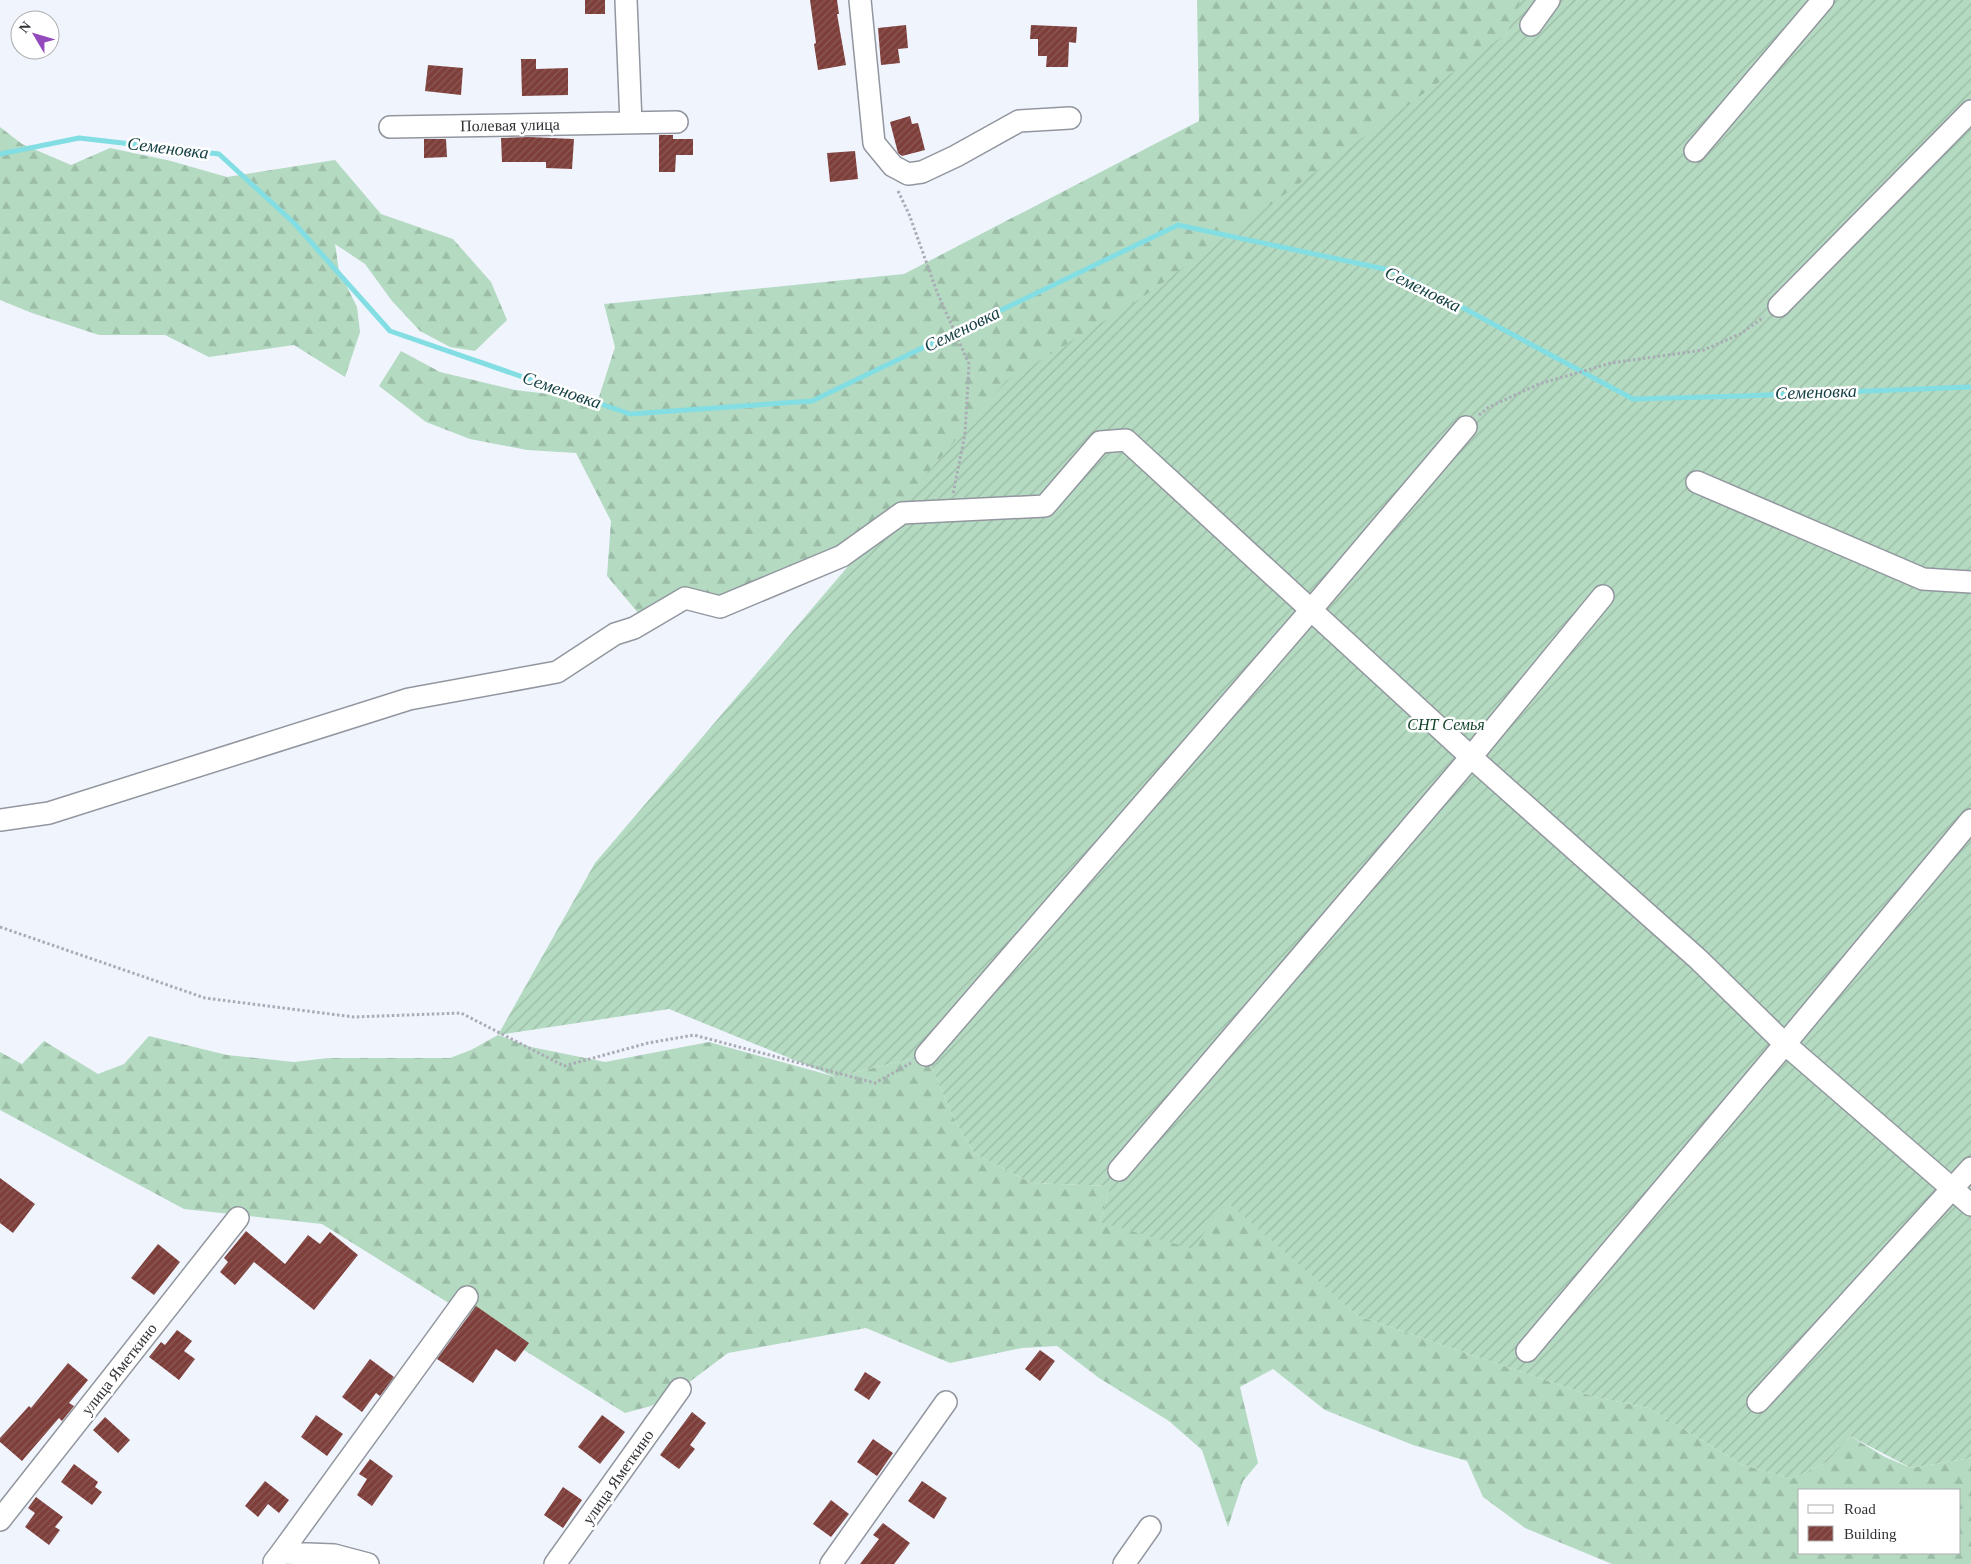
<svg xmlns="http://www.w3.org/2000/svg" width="1971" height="1564" font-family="'Times New Roman',serif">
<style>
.forest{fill:url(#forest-firs);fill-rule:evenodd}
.garden{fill:url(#garden-furrows)}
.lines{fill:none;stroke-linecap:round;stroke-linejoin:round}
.stream{stroke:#83dee3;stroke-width:5}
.building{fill:url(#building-hatch)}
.minor-casing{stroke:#92979f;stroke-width:24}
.path{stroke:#a9acb4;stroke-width:3;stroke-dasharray:2.5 2.5;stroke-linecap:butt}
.minor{stroke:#fff;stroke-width:21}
.labels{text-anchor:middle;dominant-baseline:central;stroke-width:5;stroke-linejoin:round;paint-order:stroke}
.street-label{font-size:16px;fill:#2f3135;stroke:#fff}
.park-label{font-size:16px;font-style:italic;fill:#12442a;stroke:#fff}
.water-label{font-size:18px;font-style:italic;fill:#164144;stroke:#fff}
</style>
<defs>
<pattern id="forest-firs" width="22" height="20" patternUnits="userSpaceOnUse" patternTransform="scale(1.25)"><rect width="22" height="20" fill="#b4dac1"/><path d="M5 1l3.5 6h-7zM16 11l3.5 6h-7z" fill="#9bbca6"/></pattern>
<pattern id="garden-furrows" width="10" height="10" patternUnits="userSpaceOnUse" patternTransform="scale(1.25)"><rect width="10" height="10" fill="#b4dac1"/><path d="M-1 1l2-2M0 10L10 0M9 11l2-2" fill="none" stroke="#9bbca6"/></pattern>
<pattern id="building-hatch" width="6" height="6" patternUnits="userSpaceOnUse" patternTransform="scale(1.25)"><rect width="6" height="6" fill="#7e3f3b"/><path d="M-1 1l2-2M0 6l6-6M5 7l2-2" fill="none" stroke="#8b5956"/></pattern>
</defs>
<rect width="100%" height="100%" fill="#eff4fd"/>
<path class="forest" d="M1197,0h327l-17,33 -605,480 -182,94 -35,-9 -40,23 -38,-45 4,-55 -35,-68 -49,-3 -57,-11 -44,-17 -47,-36 22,-35 39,21 75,18 83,10 17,-53 -11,-43 300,-30 295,-153z
M0,127l22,17 49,21 39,-17 61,13 56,16 108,-17 46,54 72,25 38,43 16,38 -32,31 -25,-4 -30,-16 -28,-30 -27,-37 -30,-20 4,27 18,36 3,25 -15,45 -51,-32 -85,12 -44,-22h-66l-67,-22 -32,-13z
M498,1035l33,12 74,15 104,-20 127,35 90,-22 29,66 20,33 57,29 78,3 -10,36 126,-22 132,116 237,81 54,11 92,56 50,15 36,-17 23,-26 35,21 26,11 60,-10v106h-359l-87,-36 -42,-31 -16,-36 -54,-16 -88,-35 -52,-41 -33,18 18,76 -15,18 -15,46 -26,-77 -33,-29 -70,-43 -42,-32 -35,2 -72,15 -84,-35 -138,25 -48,36 -29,17 -26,7 -303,-189 -138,-15 -184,-99v-58l22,12 22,-23 54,33 26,-10 25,-28 78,19 67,7 34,-4h122l21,-8zM1800,1490h160v63h-160z"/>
<path class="garden" d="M1521,0h450v1458l-60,10 -61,-32 -23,26 -36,17 -50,-15 -92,-56 -54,-11 -237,-81 -132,-115 -33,48 -93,-27 10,-36 -78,-3 -57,-29 -20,-33 -29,-66 -90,22 -167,-68 -171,26 97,-172 411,-482 134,-82 367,-266z"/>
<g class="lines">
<path class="stream" d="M0,154l79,-16 140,16 75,69 96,108 240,83 182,-13 366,-176 216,46 239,128 110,-3 228,-9"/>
</g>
<path class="building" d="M585,0h20v14h-20z
M810,0h27l2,14h-2l9,51 -28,5 -4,-26 2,-1z
M906,25l2,23 -10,1 2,14 -19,2 -3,-37z
M1031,25l46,2 -1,16 -7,-1 -1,25h-22l1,-11h-9v-17h-8z
M521,59h15v10l32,-1v27l-46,1z
M428,65l35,3 -2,27 -36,-4z
M910,116l2,8 6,-1 7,27 -23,6 -4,-3 -8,-31z
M659,135h14v4h20v16h-17l-1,17h-16z
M529,137l45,2 -2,30 -26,-1v-6h-44l-1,-24z
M424,139h22l1,18 -23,1z
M855,151l3,28 -28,3 -3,-29z
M0,1178l35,26 -22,29 -13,-10z
M246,1231l39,33 23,-29 12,9 10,-12 28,23 -44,55 -60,-48 -19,23 -15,-13 8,-10 -4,-4z
M158,1244l22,18 -26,33 -23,-17z
M476,1306l53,37 -14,19 -19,-13 -23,34 -36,-24z
M177,1330l15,11 -8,10 11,8 -16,21 -30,-23 12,-15 4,3z
M1040,1350l15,11 -15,20 -15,-12z
M370,1359l24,18 -14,19 -4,-3 -14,19 -20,-15z
M68,1363l20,17 -19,23 5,3 -12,15 -3,-3 -37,43 -22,-19v-4l29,-32 2,2z
M865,1372l16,10 -12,18 -15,-10z
M692,1412l14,11 -16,22 5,4 -16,20 -19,-14z
M316,1415l27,19 -16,22 -26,-19z
M602,1415l23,17 -25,32 -22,-17z
M105,1417l25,23 -12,13 -25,-23z
M873,1439l20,14 -16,23 -20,-14z
M370,1459l23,17 -21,30 -15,-11 10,-16 -8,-5z
M74,1464l24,18 -3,5 7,5 -10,13 -31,-23z
M265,1481l24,19 -10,13 -11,-9 -10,13 -13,-11z
M922,1481l25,17 -13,21 -26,-18z
M563,1487l19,13 -19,28 -19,-13z
M36,1497l27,20 -8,10 5,3 -11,15 -24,-18 10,-14 -7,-5z
M831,1500l18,14 -18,23 -18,-13z
M883,1523l27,20 -16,21h-34l19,-25 -6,-4z"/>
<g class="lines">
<defs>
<path id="minor" d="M626,0l5,123
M860,0l14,143 19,23 15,8 14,-2 34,-16 63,-35 51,-3
M1531,25l18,-25
M390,127l287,-5
M1695,151l128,-151
M1779,306l192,-195
M1697,482l226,97 48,3
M0,820l49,-7 360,-114 148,-27 58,-38 19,-6 51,-30 35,9 122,-51 60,-43 143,-7 55,-64 26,-2 345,317 227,202 87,85 186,161
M926,1055l385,-445 155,-183
M1119,1170l352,-413 132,-161
M1527,1351l258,-307 186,-224
M1758,1402l213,-234
M0,1520l238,-302
M281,1553l186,-256
M274,1562l7,-9 53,2 34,9
M555,1564l125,-175
M831,1564l115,-162
M1124,1564l26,-37"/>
</defs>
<use href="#minor" class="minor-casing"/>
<path class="path" d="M898,191l11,23 28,78 32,72 -4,70 -12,60
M1479,415l10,-8 50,-23 72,-21 93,-13 36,-16 24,-17
M0,927l205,71 149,19 107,-4 103,53 84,-23 46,-8 181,48 36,-20"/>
<use href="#minor" class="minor"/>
</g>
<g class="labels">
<g class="street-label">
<text transform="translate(510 125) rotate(-1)">Полевая улица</text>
<text transform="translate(119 1369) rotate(-52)">улица Яметкино</text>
<text transform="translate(618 1477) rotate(-55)">улица Яметкино</text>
</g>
<g class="park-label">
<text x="1446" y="724">СНТ Семья</text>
</g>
<g class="water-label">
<text transform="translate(168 148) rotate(7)">Семеновка</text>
<text transform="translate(1423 289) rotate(26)">Семеновка</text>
<text transform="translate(962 329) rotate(-26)">Семеновка</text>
<text transform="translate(562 390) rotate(19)">Семеновка</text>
<text transform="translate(1816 392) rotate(-2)">Семеновка</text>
</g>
</g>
<rect x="1798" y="1489" width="162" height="65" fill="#ffffff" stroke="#acadae"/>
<rect x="1808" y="1505" width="25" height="8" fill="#ffffff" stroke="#acadae"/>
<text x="1844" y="1514" font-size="15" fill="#2f3135">Road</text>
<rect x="1808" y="1526" width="25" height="15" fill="url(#building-hatch)" stroke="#acadae"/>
<text x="1844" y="1539" font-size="15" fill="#2f3135">Building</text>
<g transform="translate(35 35) rotate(308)"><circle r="24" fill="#ffffff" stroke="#acadae"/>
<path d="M0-4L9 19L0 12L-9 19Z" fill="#934abc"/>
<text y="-8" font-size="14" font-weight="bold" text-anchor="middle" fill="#2f3135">N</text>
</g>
</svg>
